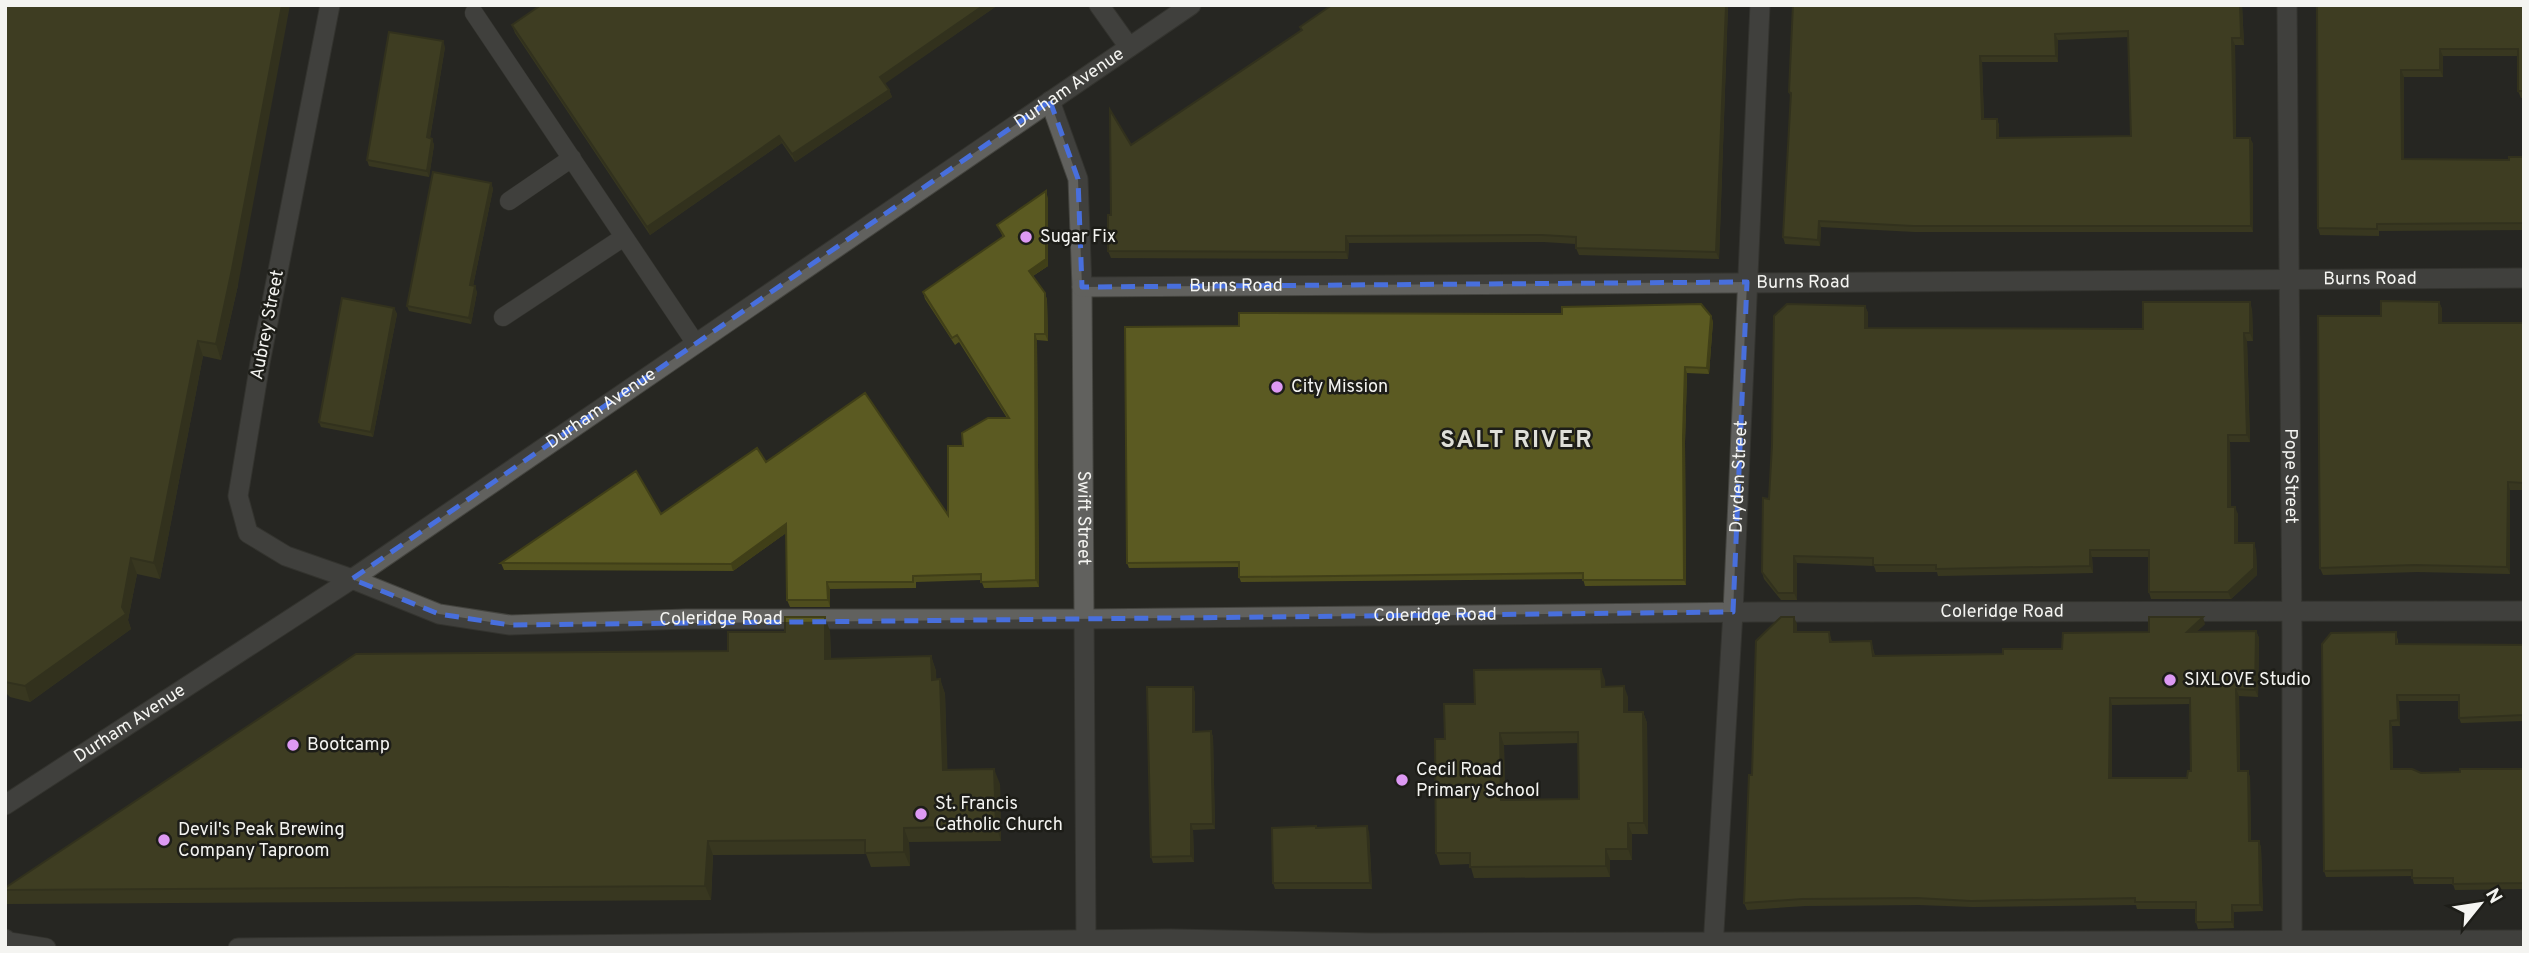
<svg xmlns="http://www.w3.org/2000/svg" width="2529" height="953" font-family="Overpass,sans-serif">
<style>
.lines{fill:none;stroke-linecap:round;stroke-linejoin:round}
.service-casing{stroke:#44443f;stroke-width:19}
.minor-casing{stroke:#44443f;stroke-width:21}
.tertiary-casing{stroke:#44443f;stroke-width:21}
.service{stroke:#61615e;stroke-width:18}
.minor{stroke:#61615e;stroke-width:19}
.tertiary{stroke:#61615e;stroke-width:19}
.wall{fill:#4e4d1d;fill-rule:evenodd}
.shaded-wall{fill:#403f18}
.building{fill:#5b5a22;stroke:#403f18;stroke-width:2;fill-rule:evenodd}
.marked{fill:none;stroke:#486fdd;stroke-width:5;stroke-dasharray:14 9;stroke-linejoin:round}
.poi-dot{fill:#dd99f3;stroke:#1d1d18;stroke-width:2.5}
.labels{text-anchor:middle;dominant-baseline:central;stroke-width:5;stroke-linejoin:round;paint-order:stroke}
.street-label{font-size:18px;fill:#f4f4f1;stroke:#1d1d18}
.poi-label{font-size:18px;fill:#f4f4f1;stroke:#1d1d18;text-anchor:start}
.district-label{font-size:24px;font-weight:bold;letter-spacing:2px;fill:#dfdfd8;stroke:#1d1d18}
</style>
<rect width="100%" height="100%" fill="#272722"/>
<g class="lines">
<defs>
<path id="service" d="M474,13l222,331
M509,201l63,-43
M503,317l121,-80"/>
<g id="minor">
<path id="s1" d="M330,5l-70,358 -22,133 10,37 38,23 66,23 87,35 71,11 176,-6h397l675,-7 766,-1"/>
<path d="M1099,5l30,42"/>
<path id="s2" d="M2287,5l5,631v312"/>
<path id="s3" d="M1050,101l28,78 4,108 4,654"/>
<path id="s4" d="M1082,287l1442,-9"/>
<path d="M5,939l4,3 37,6"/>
<path d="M238,948l933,-9 201,4 1152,-3"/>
<path id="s5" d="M1713,948l20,-336 27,-607"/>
</g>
<g id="tertiary">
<path id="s6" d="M5,805l347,-226 839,-574"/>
</g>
</defs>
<use href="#service" class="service-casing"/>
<use href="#minor" class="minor-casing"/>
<use href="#tertiary" class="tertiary-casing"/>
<use href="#service" class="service"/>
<use href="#minor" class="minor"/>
<use href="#tertiary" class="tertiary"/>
</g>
<path class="wall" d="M5,5l233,280 -17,75 -18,-4 -43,223 -23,-5 -9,46 3,9 -101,73 -20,-5 -5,-5z
M541,5h457l-113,78 4,7 3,7 -97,65 -13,-19 -132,92 -135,-202 -3,-8z
M1728,5l-9,254 -140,-4 -3,-7v-4l-32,-2 -195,1 -1,16 -237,-1 -3,-7 3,-36 20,-70 170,-115 -1,-3z
M1793,5h449l2,40h-9l1,93h14l3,6v88h-338l-94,-5 -1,19 -35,-2 -2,-7 8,-139 -2,-6zM2128,37l3,99 -132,2v-13l-2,-6h-13l-2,-57h76v-22z
M2317,5h207v93h-3l-3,-7v-35h-75v21h-39v82l105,1 15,-3v73l-145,1v5l-59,-1 -2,-7z
M445,47l-15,91 2,1 2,6 -5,32 -60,-11 -2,-6z
M491,183l2,6 -20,97 4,6 -6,32 -62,-13 -2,-5z
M1048,198v68l-15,10 12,17 2,7 1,41 -11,-1 2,247 -55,1 -3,-8 -65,2v6l-86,1v18h-40l-3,-7 -1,-67 -53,38 -229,-1 -3,-7 160,-49 105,-52 182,53 15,-69 44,-28 -48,-76 -4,3 -30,-46 -2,-7 80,-55 -6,-12z
M2439,302l3,7v14h82v167h-14v84l-93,-2 -94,3 -3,-7 61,-252z
M1865,306l3,7v15l275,1 109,-20 1,32h-6l3,101h-20l1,65 7,7v29l18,7 1,25 -26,24h-80l-2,-7v-35h-57l1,16 -155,3 -1,-4h-61l-2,-6 -77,-3v37h-16l-17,-21 -2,-7z
M394,308l3,6 -24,123 -52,-10 -2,-5z
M1713,321l-4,53 -22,-1 -2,69 1,143 -101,1 -2,-7 -342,3 -2,-5v-10l-110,1 -2,-5z
M1797,624v8h32l3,10 39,-1 4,15 128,-2 59,-5 87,-17 56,-8 -9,8 60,-1 3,7 -1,59 -19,-1 1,75h8l2,7 1,63h8l2,7 2,63 -29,1v16l-36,1 -2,-7v-13h-59l-1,-4 -163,2 -54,-2 -114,1 -58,4 -3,-7 8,-128zM2190,704l1,67 -4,7h-75v-73z
M830,631l1,28 100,-3 5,15v9l4,-1 5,15 2,76 53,14 1,57 -92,1 1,24 -39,1 -5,-13 -153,1 -2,45 -704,4 -2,-5v-11l723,-237z
M2398,637v7l126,1v76l-63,2 -2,-5v-17h-60l1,25h-8l1,43 28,4 103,-4v120l-69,1 -2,-6h-39l-2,-8 -86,1 -2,-6z
M1605,680v6l23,11v15h15l4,11 1,111h-16v26h-22v17l-136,1 -4,-14 -30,1 -4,-12 39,-149zM1578,743l1,56 -74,1 -1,-55z
M1195,692v39h16l2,6 2,92 -22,1 1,32 -41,1 -2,-6z
M1316,828l53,4 3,57h-97l-2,-6z"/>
<path class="shaded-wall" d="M282,5h8l-52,280 -17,75 -5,-16z
M984,5h14l-115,80 -3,-8z
M1726,5h2l-9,254 -3,-7z
M2240,5h2l2,40 -3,-7z
M2055,34l3,6v22l-2,-6z
M2232,38l3,7 1,99 -2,-6z
M443,41l2,6 -16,96 -2,-6z
M2440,49l3,7v21l-3,-7z
M1980,56l2,6 2,63 -2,-6z
M2401,70l3,7v89l-2,-7z
M889,90l3,7 -97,65 -3,-8z
M1997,119l2,6v19l-2,-6z
M779,136l3,7 -132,92 -3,-8z
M2250,138l3,6v88l-2,-6z
M432,139l2,6 -5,32 -2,-6z
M491,183l2,6 -21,102 -2,-6z
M1046,191l2,7v68l-17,11 -2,-6z
M1819,221l2,6 -1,19 -2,-6z
M1346,236l3,7 -1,16 -2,-7z
M475,286l2,6 -6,32 -2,-6z
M1045,293l2,7 1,41 -3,-7z
M2250,302l2,7 1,32 -3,-8z
M2439,302l3,7v21l-3,-7z
M1865,306l3,7v22l-3,-7z
M394,308l3,6 -24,123 -2,-5z
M1711,316l2,5 -4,53 -2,-6z
M2244,333l3,8 3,101 -3,-7z
M1035,334l2,6 2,247 -3,-7z
M198,341l5,15 -43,223 -6,-16z
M1685,367l2,6 -2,69 1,143 -2,-5 -1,-143z
M2228,435l2,7 1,72 -3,-7z
M2508,482l2,8v84l-3,-7z
M2235,507l3,7v36l-3,-7z
M786,524l3,7 -56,40 -2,-7z
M2254,543l2,7 1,25 -26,24 -3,-7z
M2090,550l2,7 1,16 -3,-7z
M1794,556l3,7v37l-3,-7z
M131,558l6,16 -9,46 3,9 -101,73 -5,-16 97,-79z
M827,582l3,7v18l-2,-7z
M825,617l5,14 1,42 -6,-14z
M1794,617l3,7v15l-3,-7z
M2203,617l2,7 -16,15 -2,-7z
M2256,631l3,7 -1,59 -3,-7z
M931,656l5,15 1,23 -5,-14z
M1601,669l4,11 1,18 -4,-11z
M940,679l5,15 3,90 -5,-14z
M1624,686l4,11v26l-4,-11z
M1193,687l2,5v45l-2,-5z
M2236,689l3,7 1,82 -2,-7z
M2397,695l2,6 1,25 -2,-6z
M2110,698l2,7v80l-3,-7z
M1643,712l4,11 1,111 -4,-11z
M2390,721l2,5 1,48 -2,-5z
M1211,731l2,6 2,92 -2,-5z
M1500,733l4,12 1,66 -4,-11z
M994,769l6,15 1,57 -5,-15z
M2248,771l2,7 1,70 -2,-7z
M1628,823l4,11v26l-4,-11z
M1191,824l2,6 1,32 -3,-6z
M1367,826l2,6 3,57 -2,-6z
M904,828l5,14 1,24 -6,-14z
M708,841l5,14 -2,45 -6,-14z
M2259,841l2,7 2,63 -3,-6z
M1606,849l4,11v17l-4,-11z
M2232,905l2,7v16l-2,-6z"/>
<path class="building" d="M5,5h277l-50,264 -16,75 -18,-3 -44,222 -23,-5 -9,49 4,7 -101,72 -20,-4z
M541,5h443l-104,72 9,13 -97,64 -13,-18 -132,91 -135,-202z
M1332,5h394l-10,247 -140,-4v-11l-34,-2 -196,1v16l-238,-1v-36h3l-1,-105 21,35 171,-115 -2,-3z
M1793,5h447l1,33h-9l2,100h16l1,88h-338l-94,-5 -1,19 -35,-3 8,-144 -2,-1zM2128,31l3,105 -134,2v-19h-15l-2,-63h76l-1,-22z
M2317,5h207v86h-6v-42h-78v21h-39l1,89 107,1v-3h15v66l-147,1v5l-59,-1z
M389,32l54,9 -16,96 5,2 -5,32 -60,-11z
M433,172l58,11 -21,102 5,1 -6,32 -62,-12z
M1046,191v68l-17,12 16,22v41h-10l1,246 -55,2v-8l-68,2v6h-86l1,18h-41l-1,-76 -55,40 -230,-1 135,-92 25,43 96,-66 9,14 99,-69 83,122v-69h15l-1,-13 26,-15h21l-52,-83 -5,3 -29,-46 81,-56 -7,-11z
M342,298l52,10 -23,124 -52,-10z
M2381,301l58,1v21h85v160l-16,-1 -1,85 -93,-2 -94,3 -2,-252h63z
M2143,302h107v31h-6l3,102h-19v72h7v36h19v25l-26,24h-79v-42h-59v16l-154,3v-4h-63v-7l-79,-2v37h-16l-16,-21 1,-74 6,1 3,-53 2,-130 13,-12 78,2v22l278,1z
M1701,304l10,12 -4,52 -22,-1 -2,70 1,143h-101v-7l-344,4v-15l-112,1 -2,-236 114,-1v-13l323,1v-7z
M785,617h40v42l106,-3 1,24 8,-1 3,91 51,-1 2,57 -92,2v24l-39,1v-13l-157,1 -3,45 -700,4v-2l351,-234 372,-3v-19h57z
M1781,617h13v15h35l1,10 41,-1 2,15 130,-2v-5h59l1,-16 86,-1v-15h54l-16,15 69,-1 -1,59 -19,-1 2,82h10l1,70h10l1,64h-28v17h-36v-20h-61v-4l-164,3 -54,-3 -115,1 -58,4 5,-128h3l4,-134zM2110,698h80l1,73h-3l-1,7h-78z
M2396,632v12l128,1v70l-65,3v-23h-62l1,25 -8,1 1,48h21l9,4 39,-1v-3h64v114l-71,1v-6h-41v-8l-88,1 -2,-227 9,-11z
M1601,669l1,18 22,-1v26h19l1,111h-16v26h-22v17l-136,1v-14h-34l-1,-114h10l-1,-35h31l-1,-34zM1578,732l1,67 -78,1 -1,-67z
M1147,687h46v45l18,-1 2,93h-22v32l-40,1z
M1316,826v2l51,-2 3,57h-97l-1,-55z
M2197,947h35v1h-35z"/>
<path d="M0 0H2529V953H0ZM1050,101l28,78 4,108 665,-5 -14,330 -1223,13 -71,-11 -87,-35z" fill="#272722" fill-opacity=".55" fill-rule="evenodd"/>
<path class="marked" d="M1050,101l28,78 4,108 665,-5 -14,330 -1223,13 -71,-11 -87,-35z"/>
<g class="poi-dot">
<circle cx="1026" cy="237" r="7"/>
<circle cx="1277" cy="387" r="7"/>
<circle cx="2170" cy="680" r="7"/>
<circle cx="293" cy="745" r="7"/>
<circle cx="1402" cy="780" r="7"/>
<circle cx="921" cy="814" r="7"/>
<circle cx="164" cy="840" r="7"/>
</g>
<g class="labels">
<g class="street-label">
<text stroke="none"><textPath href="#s6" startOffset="1283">Durham Avenue</textPath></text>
<text stroke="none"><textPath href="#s4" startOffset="1288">Burns Road</textPath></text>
<text stroke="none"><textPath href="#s4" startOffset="721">Burns Road</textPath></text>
<text stroke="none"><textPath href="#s4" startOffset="154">Burns Road</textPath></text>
<text transform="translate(268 325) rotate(-79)">Aubrey Street</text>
<text stroke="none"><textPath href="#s6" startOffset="716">Durham Avenue</textPath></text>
<text stroke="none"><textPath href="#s5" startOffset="472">Dryden Street</textPath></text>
<text stroke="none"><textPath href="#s2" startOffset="471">Pope Street</textPath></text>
<text stroke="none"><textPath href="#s3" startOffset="422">Swift Street</textPath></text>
<text stroke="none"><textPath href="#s1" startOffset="2310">Coleridge Road</textPath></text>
<text stroke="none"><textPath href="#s1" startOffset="1743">Coleridge Road</textPath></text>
<text stroke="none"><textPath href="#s1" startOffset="1029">Coleridge Road</textPath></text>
<text stroke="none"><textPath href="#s6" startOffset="149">Durham Avenue</textPath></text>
</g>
<g class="poi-label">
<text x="1040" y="237">Sugar Fix</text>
<text x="1291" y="387">City Mission</text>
<text x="2184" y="680">SIXLOVE Studio</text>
<text x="307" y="745">Bootcamp</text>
<text x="1416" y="770">Cecil Road<tspan x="1416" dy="21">Primary School</tspan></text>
<text x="935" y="804">St. Francis<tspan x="935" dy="21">Catholic Church</tspan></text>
<text x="178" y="830">Devil's Peak Brewing<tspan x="178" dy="21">Company Taproom</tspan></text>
</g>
<g class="district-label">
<text x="1517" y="441">SALT RIVER</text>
</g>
</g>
<rect width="2529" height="953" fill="none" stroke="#f4f4f1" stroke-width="14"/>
<g transform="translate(2480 904) rotate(60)" stroke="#1d1d18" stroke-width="5" paint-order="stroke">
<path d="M0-5L12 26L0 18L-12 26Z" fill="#f4f4f1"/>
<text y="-10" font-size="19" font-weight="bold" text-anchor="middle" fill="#f4f4f1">N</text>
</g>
</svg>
